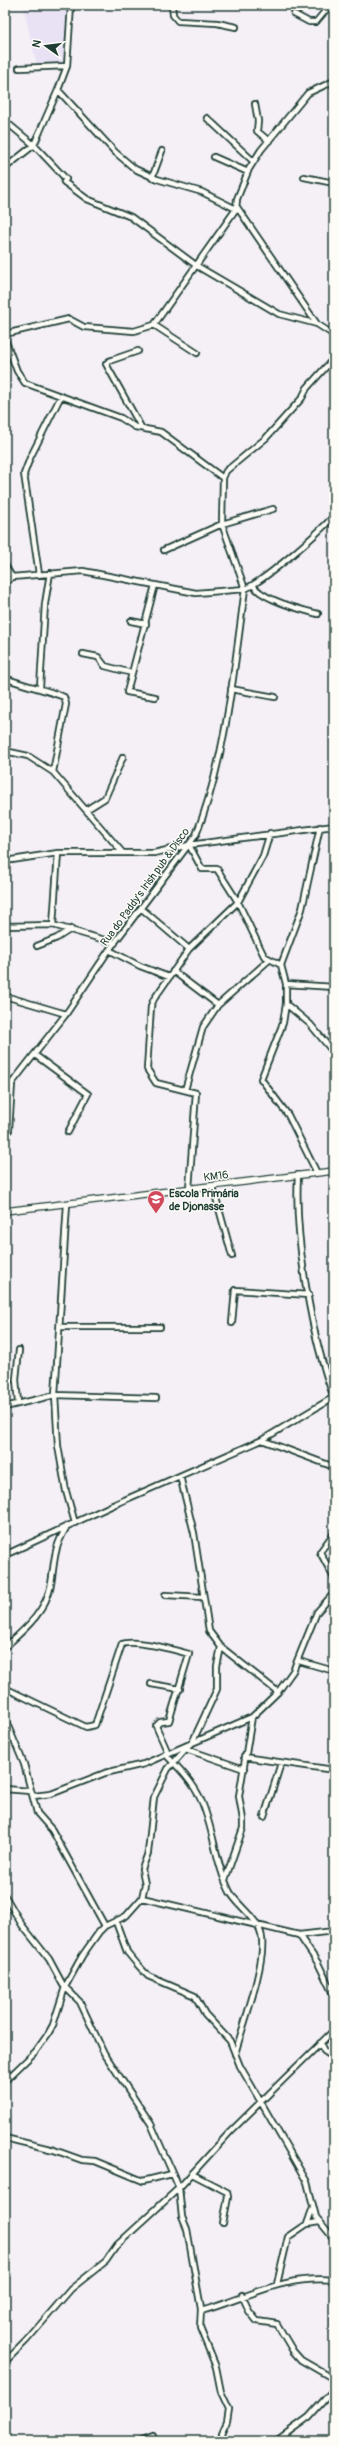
<svg xmlns="http://www.w3.org/2000/svg" width="339" height="2446" font-family="Pangolin,sans-serif">
<style>
.built{fill:#e9e2f5}
.lines{fill:none;stroke-linecap:round;stroke-linejoin:round}
.minor-casing{stroke:#1f3d34;stroke-width:8}
.tertiary-casing{stroke:#1f3d34;stroke-width:8}
.minor{stroke:#fdfcf7;stroke-width:4.5}
.tertiary{stroke:#fdfcf7;stroke-width:5.5}
.labels{text-anchor:middle;dominant-baseline:central;stroke-width:3;stroke-linejoin:round;paint-order:stroke}
.street-label{font-size:11px;fill:#1f3d34;stroke:#fdfcf7}
.poi-label{font-size:11px;font-weight:bold;fill:#1f3d34;stroke:#fdfcf7;text-anchor:start}
</style>
<rect width="100%" height="100%" fill="#f4f0f6"/>
<filter id="ink" filterUnits="userSpaceOnUse"><feTurbulence type="fractalNoise" baseFrequency=".025" numOctaves="2"/><feDisplacementMap in="SourceGraphic" scale="8" xChannelSelector="R" yChannelSelector="G"/><feConvolveMatrix kernelMatrix="1 2 1 2 8 2 1 2 1" color-interpolation-filters="sRGB"/></filter>
<g filter="url(#ink)">
<path class="built" d="M23,5h48l-6,58 -28,3z"/>
<g class="lines">
<defs>
<path id="minor" d="M172,5l1,10 5,6 39,2 19,4
M294,14l15,8h7l14,-17
M19,68l48,-2
M58,90l57,62 20,17 22,10 45,13 34,17
M255,104l3,17 -1,10 12,10
M207,118l46,43
M5,121l29,24 32,34 -2,3 23,17 44,18 66,49 82,48 38,10 17,11
M214,157l34,15
M5,168l29,-23 24,-55 9,-24 4,-61
M304,177l30,6
M152,178l10,-27
M237,207l80,117
M154,325l43,28
M5,334l64,-15 15,8 50,4 20,-6 82,-116 1,-10 12,-30 12,-19 47,-57 26,-12
M5,339l12,32 8,12 96,35 14,9 26,5 62,46
M138,351l-29,10 -3,3 35,63
M164,550l58,-26 51,-15
M5,565l7,12
M39,574l-15,-100 6,-16 31,-62
M5,584l7,-7 71,-6 113,22 49,-4 -23,-65 1,-46 3,-7 40,-33 36,-40 5,-10 27,-30
M253,585c8,14 49,25 65,29
M131,621l15,3
M83,654l15,3 7,9 27,7
M5,678c20,8 40,11 59,19l2,7 -13,68
M40,687l5,-83 5,-31
M231,689l44,8
M155,697l-28,-5 28,-107
M5,751l23,5 25,16 69,80
M86,810l19,-12 18,-41
M189,845l13,24h15l21,33 26,54 17,9
M5,861l53,-8h96l35,-8 145,-19
M142,909l47,40 -35,50 -3,7 -4,63 9,14 40,10 -7,96
M53,925l5,-72
M5,926l48,-1 62,18
M37,946l20,-8 14,-9
M189,949l49,-47 25,-46 7,-23
M109,950l31,16 29,11
M173,971l45,34 -15,22 -18,63
M286,984l48,3
M5,996l61,18
M286,1004l24,20 24,29
M218,1005l51,-45
M35,1055l53,39 -20,38
M5,1092l61,-78 43,-64 87,-115c30,-76 38,-166 49,-246 22,-10 71,-54 89,-73
M9,1130l3,-46
M317,1173l-29,-58 -27,-36 22,-56 3,-19v-20l-5,-19 21,-56 18,-82
M298,1175c-4,64 14,163 36,223
M213,1187l19,69
M67,1204l-12,191 3,51 8,45 9,32
M232,1323l3,-33 74,5
M60,1327h100
M18,1403l-2,-24 3,-29
M5,1407l50,-12 101,3
M262,1440l72,27
M180,1476l14,57 15,98 12,16 -4,19v23l-25,54
M334,1533l-14,19 14,26
M5,1555l108,-50 149,-65 72,-43
M165,1595l38,2
M5,1647c20,-18 41,-35 46,-63 4,-24 2,-34 15,-56
M221,1647l57,45
M299,1661l35,10
M151,1684l29,5
M5,1688l81,39 9,-2 27,-81c12,-5 53,6 67,10l-20,67 -9,1 -4,4 12,27
M5,1719l19,45 13,49 15,17 53,96
M186,1749l58,20
M165,1754c14,14 28,28 36,46 13,29 14,63 29,92 9,16 31,28 32,47 3,27 -19,86 -27,115
M244,1757l90,13
M5,1789l25,2
M33,1796l18,-2 54,-21 39,-9 108,-47 26,-25 15,-21 24,-59 17,-19
M264,1817l17,-54
M225,1880l18,-52v-8l-4,-24 13,-79
M5,1896l17,29 27,34 14,26 17,17 24,51 47,71 28,64 3,29 5,12 14,80 -1,19 16,39 5,25 8,17 -2,13 -5,11 2,8
M142,1898l157,37 35,-4
M116,1922l11,30 10,12 11,12 47,20 10,18 25,27 10,25 67,116 9,35 18,22
M299,1935l19,28 16,33
M320,2043l4,8 10,7
M5,2081l31,-30 12,-17 5,-9 12,-38 17,-31 17,-24 6,-6 21,-10 16,-18 3,-14 -3,-15 6,-16 6,-56 14,-28 22,-25
M5,2138l49,12 28,10 13,1 48,20 29,-7
M192,2174l35,18 1,5 -5,26
M307,2224l6,-17
M277,2284l11,-47 19,-13 12,-2
M242,2295l7,16 8,10 20,3 16,27 8,9 33,19
M201,2311c47,-13 81,-36 133,-31
M334,2320v6
M5,2362l21,-21 45,-52 35,-28 11,-16 62,-57 51,-56 104,-102
M140,2441l13,-5
M276,2441l33,-24 25,-28"/>
<path id="tertiary" d="M5,1211l329,-40"/>
</defs>
<use href="#minor" class="minor-casing"/>
<use href="#tertiary" class="tertiary-casing"/>
<use href="#minor" class="minor"/>
<use href="#tertiary" class="tertiary"/>
</g>
</g>
<defs>
<symbol id="school-pin" viewBox="-11 -11 22 30"><path d="M0 17L-7.5 6A9.5 9.5 0 1 1 7.5 6Z" fill="#d1495b" stroke="#fdfcf7"/><path d="M0-5L7-2L0 1L-7-2ZM-4 1L0 2.5L4 1V4Q0 6-4 4Z" fill="#fff"/></symbol>
</defs>
<g fill-rule="evenodd">
<use href="#school-pin" x="146" y="1189" width="20" height="27"/>
</g>
<g class="labels">
<g class="street-label">
<text transform="translate(145 887) rotate(-54)">Rua do Paddy's Irish pub &amp; Disco</text>
<text transform="translate(216 1176) rotate(-7)">KM16</text>
</g>
<g class="poi-label">
<text x="169" y="1193">Escola Primária<tspan x="169" dy="13">de Djonasse</tspan></text>
</g>
</g>
<rect width="339" height="2446" fill="none" stroke="#fdfcf7" stroke-width="20"/>
<rect x="10" y="10" width="319" height="2426" fill="none" stroke="#1f3d34" stroke-width="1.5" filter="url(#ink)"/>
<g transform="translate(46 46) rotate(284)" stroke="#fdfcf7" stroke-width="3" paint-order="stroke">
<path d="M0-3L7 15L0 10L-7 15Z" fill="#1f3d34"/>
<text y="-6" font-size="11" font-weight="bold" text-anchor="middle" fill="#1f3d34">N</text>
</g>
</svg>
